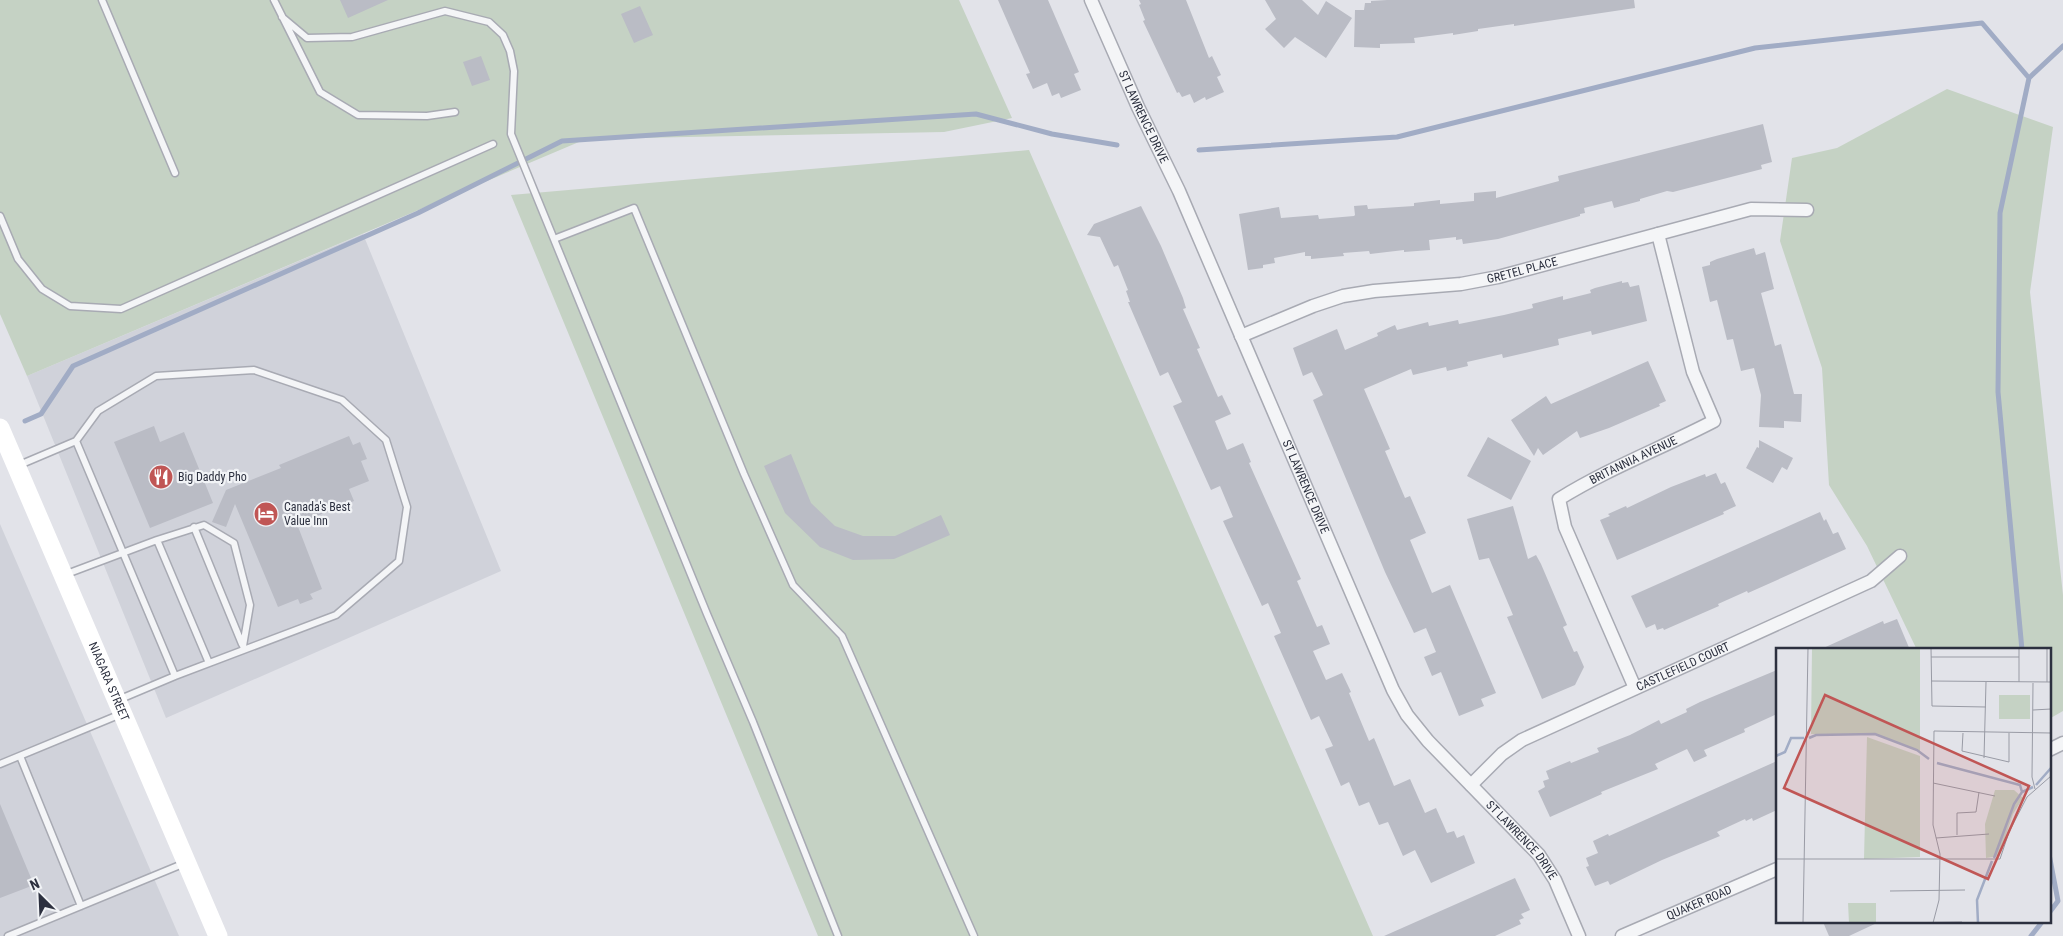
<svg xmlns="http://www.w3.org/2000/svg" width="2063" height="936" font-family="'Roboto Condensed',sans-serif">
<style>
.built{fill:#d0d2da}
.green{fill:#c5d2c4}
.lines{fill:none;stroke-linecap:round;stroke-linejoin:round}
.stream{stroke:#a1acc5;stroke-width:5}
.building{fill:#babcc5}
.service-casing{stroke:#a8aab3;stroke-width:9}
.minor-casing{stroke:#a8aab3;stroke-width:15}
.service{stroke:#f4f5f7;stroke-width:6}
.minor{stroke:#f4f5f7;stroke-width:12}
.secondary{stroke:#fff;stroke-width:19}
.labels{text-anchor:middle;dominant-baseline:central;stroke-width:4.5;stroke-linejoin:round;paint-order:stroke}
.street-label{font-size:12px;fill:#2c303f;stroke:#f1f3f6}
.poi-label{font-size:12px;fill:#2c303f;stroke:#f1f3f6;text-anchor:start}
.inset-river{fill:none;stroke:#a1acc5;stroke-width:2.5}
.inset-road{fill:none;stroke:#999ba5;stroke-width:1}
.view{fill:#c05655;fill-opacity:0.15;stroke:#c05655;stroke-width:2.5}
.inset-edge{fill:none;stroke:#2c303f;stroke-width:2.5}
</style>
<rect width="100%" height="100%" fill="#e2e3e9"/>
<path class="built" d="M363,234l138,337 -335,147 -139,-342z
M0,524l179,412h-179z"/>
<path class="green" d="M0,0h959l53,118 -68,14 -358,7 -559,237 -27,-62z
M1947,89l106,38 -23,165 33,303v116l-14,8v-69h-132l-50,-104 -38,-61 -7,-117 -42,-127 12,-83 45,-10z
M1029,150l344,786h-555l-307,-741z"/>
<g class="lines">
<path class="stream" d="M1199,150l198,-13 358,-89 227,-25 47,55
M25,421l16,-7 32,-48 345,-153 144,-72 414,-27 76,20 65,11
M2022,650l-24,-258 2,-179 29,-135 34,-32
M2049,854l9,47 -9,12
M2031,936l11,-14"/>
</g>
<path class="building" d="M340,0h48l-40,18z
M998,0h50l31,72 -5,2 7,16 -20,8 -2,-5 -7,3 -5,-13 -14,6 -7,-15 4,-1z
M1139,0h47l23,58 3,-2 9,19 -4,2 7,15 -18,8 -1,-3 -11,6 -4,-9 -8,3 -3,-5 -2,1 -34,-72 2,-1 -6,-15 2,-1z
M1265,0h37l16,15 8,-14 26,17 -26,40 -31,-21 -11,11 -19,-19 11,-10z
M1387,0h247l1,8 -121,18v-2l-36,5v2l-25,4v-2l-39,5 1,5 -35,1v4l-26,-1 1,-37h9l1,-7h6v-2z
M640,6l13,29 -19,8 -13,-29z
M481,56l9,24 -18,6 -9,-24z
M1763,124l9,38 -11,3 1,4 -89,23 -6,-1 -27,8v2l-26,7 -2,-7 -28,7 1,5 -5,1v2l-82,23 -35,5 -1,-5 -6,1v-3l-27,3 1,10 -26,2v-2l-34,4 -1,-3 -26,2 1,3 -33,3v-3h-6v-4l-31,6 1,5 -12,2v3l-15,2 -9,-56 40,-7 2,11 37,-3 1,4 35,-3 1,-1 -1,-9 13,-1 1,4 46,-3v-3l26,-3v4l34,-3v-8l22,-2v7l63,-17 -1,-5z
M1141,206l20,40 22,52 3,10 -3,1 17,39 -3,1 21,48 4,-2 9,19 -16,7 12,29 16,-7 8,19 -2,1 52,116 -4,2 20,46 5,-2 8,19 -17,7 13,29 16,-7 9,19 -2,1 20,48 5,-3 20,48 16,-7 15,34 11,-5 11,25 7,-2 3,7 7,-3 11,28 -44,20 -16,-33 -12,6 -15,-34 -9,3 -10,-23 -10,4 -10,-24 -8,4 -16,-37 8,-3 -14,-30 -8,4 -37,-84 7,-3 -13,-30 -6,3 -39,-85 10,-4 -13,-31 -9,4 -38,-84 9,-4 -14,-30 -8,4 -32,-74h2l-4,-11 2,-1 -10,-25 -4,2 -14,-30 -13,-2 7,-11z
M1754,248l2,7 9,-3 9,37 -13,4 14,53 6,-2 13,50h8l-1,28 -17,-1v7l-25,-1 2,-32 -7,-27 -13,3 -8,-32 -6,1 -10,-40 -7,2 -8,-35 8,-2v-3l7,-3z
M1622,281v2l6,-1 2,5 9,-2 8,36 -55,14 -1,-4 -33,8 1,6 -56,13 -1,-4 -35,8 1,4 -21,5 -1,-4 -33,8 -2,-6 -47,20 26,60 -5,2 20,47 5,-2 16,37 -16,7 22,53 18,-8 46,108 -15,6 3,7 -25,10 -18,-44 -9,4 -8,-19 12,-5 -10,-24 -12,5 -29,-61 -72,-172 10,-5 -11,-23 -9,4 -10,-28 44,-19 8,21 33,-14 -1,-3 18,-8 2,5 31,-8 1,4 29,-6 1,4 45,-9 29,-7 -1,-4 31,-8v4l28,-7 -1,-3 5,-2z
M1648,361l18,40 -7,3 1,2 -51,22 -29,10 -3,-7 -34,24 -5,-7 -4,8 -23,-36 35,-24 5,8z
M154,426l6,16 24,-10 29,71 -63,25 -36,-86z
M349,436l4,9 7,-3 7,17 -6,2 8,20 -20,8 5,12 -57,23 25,65 -12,5 3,5 -13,5 -2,-5 -20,8 -43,-103 -9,23 -14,-5 14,-32 55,-22 -2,-3z
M1488,437l43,24 -20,39 -44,-24z
M1759,440l34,18 -6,12 -5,-3 -9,16 -27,-15 11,-21 2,1z
M791,454l20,49 24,23 28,10h32l46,-21 9,20 -56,24 -41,1 -33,-13 -35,-34 -21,-47z
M1716,473l5,11 4,-2 11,24 -13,6 1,2 -107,46 -17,-40 10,-4 -2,-2 18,-8 1,2 44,-21 34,-13 1,3z
M1513,506l15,53 8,-4 5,9 26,61 -4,2 11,25 3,-1 7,16 -9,18 -33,14 -35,-82 6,-2 -24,-57 -10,2 -12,-41z
M1820,512l4,9 2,-2 7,15 5,-2 8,17 -98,44 -1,-2 -29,13 1,2 -55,24 -1,-2 -6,2 -2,-6 -9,4 -15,-32z
M1897,619l13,31h-91l64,-29 1,3z
M1777,670v44l-33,15 1,3 -41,18 3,6 -13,6 -7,-13 -32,15 3,5 -57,23 1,2 -52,23 -12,-26 7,-4 -2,-6 6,-2 -3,-8 24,-10 1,2 28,-11 -2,-4 33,-13 29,-15 2,4 26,-12 -1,-3 14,-7z
M1777,761v49l-24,11 -1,-3 -6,3 -1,-2 -28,13 3,4 -58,24 -52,25 -2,-4 -13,5 -9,-19 3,-1 -3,-8 12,-5 -5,-12 15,-7 1,2z
M0,804l34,81 -34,13z
M1515,878l15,32 -9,4 3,4 -5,2 2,4 -26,12h-111z
M1823,922h56l-30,14h-20z"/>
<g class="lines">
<defs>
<path id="service" d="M102,0l73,173
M274,0l46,92 38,23 69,1 28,-4
M282,17l25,21 45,-1 93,-26 44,11 14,13 7,16 4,20 -3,63 196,480 46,108 85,214
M0,216l18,43 24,30 28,17 51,3 372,-165
M554,239l80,-31 110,266 49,111 49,51 132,300
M76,441l22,-30 58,-35 98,-6 88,30 44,40 21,67 -8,54 -63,54 -161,61
M17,466l59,-25 99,235 -57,24
M194,527l48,117
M157,540l52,123
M64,575l93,-35 47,-15 30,18 16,62 -7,41
M20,756l61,150
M0,764l121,-50
M8,936l177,-73"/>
<g id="minor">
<path id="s1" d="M1091,0l47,107 41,84 214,499 14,25 21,26 111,114 16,25 24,56"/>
<path id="s2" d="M1241,336l72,-30 30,-10 31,-5 87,-7 37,-7 253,-68 56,1"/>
<path id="s3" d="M1635,688l-70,-161 -6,-28c50,-31 103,-51 155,-78l-21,-49 -35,-138"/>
<path d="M2049,750l14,-7"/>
<path id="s4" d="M1471,785l31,-31 20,-14 349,-159 29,-25"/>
<path id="s5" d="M1622,936l155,-67"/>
</g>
</defs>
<use href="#service" class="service-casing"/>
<use href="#minor" class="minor-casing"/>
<use href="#service" class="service"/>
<use href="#minor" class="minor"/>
<path class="secondary" id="s6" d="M0,428l218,508"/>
</g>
<defs>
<symbol id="restaurant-disc" viewBox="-11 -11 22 22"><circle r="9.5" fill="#c05655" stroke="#f1f3f6"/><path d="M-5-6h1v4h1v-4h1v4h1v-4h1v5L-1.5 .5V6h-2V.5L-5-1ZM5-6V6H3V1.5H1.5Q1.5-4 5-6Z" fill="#fff"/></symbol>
<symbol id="hotel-disc" viewBox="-11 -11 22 22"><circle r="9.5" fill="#c05655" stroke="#f1f3f6"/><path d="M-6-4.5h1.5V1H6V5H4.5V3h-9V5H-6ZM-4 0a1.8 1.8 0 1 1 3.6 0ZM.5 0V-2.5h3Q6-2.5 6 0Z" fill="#fff"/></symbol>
</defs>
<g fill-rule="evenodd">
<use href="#restaurant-disc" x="147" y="463" width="28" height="28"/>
<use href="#hotel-disc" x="252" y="500" width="28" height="28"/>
</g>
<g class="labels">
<g class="street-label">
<text stroke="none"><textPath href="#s1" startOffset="128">ST LAWRENCE DRIVE</textPath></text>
<text stroke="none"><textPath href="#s2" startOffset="291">GRETEL PLACE</textPath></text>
<text stroke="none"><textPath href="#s3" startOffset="288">BRITANNIA AVENUE</textPath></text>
<text stroke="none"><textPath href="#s1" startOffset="532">ST LAWRENCE DRIVE</textPath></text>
<text stroke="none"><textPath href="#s4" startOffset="245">CASTLEFIELD COURT</textPath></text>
<text stroke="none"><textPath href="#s6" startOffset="276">NIAGARA STREET</textPath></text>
<text stroke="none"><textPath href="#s1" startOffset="952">ST LAWRENCE DRIVE</textPath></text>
<text stroke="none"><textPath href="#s5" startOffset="84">QUAKER ROAD</textPath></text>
</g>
<g class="poi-label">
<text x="178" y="477">Big Daddy Pho</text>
<text x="284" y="507">Canada's Best<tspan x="284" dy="14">Value Inn</tspan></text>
</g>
</g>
<g transform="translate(1776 648)">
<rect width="275" height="275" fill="#e2e3e9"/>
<path d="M36,0h108v104l-43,-17 -66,-1zM223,47h31v24h-31zM91,89l53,19v101l-56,2zM219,142h19l9,8 -10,16 -14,42 -13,2 -1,-34zM72,255h28v20h-27z" fill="#c5d2c4"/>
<path class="inset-river" d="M33,90l7,-3 59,-1 42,16 12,9M0,108l9,-4 6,-14h13M161,115l83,22 2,7M260,137l15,-17M218,210l20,-54 8,-12 11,-5M202,275l-1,-23 15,-39"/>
<path class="inset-road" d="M155,0l1,58 54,1M155,9h88M155,33l120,1M243,34v-34M271,34v-34M257,35l-1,94 3,12M257,62l18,-1M187,85l-1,18 47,11v-29M208,110l2,-76M157,135l62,13M181,187v-22l19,-1 3,-20M160,190l53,-4M0,211h224l9,-27 18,-35 24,-21M114,243l75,-1M27,275l5,-275M116,275l70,-1M157,275l6,-23 1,-46 -7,-29 1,-94 117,2"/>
<path class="view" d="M49,47l204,91 -41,93 -204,-91z"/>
<rect width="275" height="275" class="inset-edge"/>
</g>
<g transform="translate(40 896) rotate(336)" stroke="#f1f3f6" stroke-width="4" paint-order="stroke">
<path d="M0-4L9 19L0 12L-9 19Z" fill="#2c303f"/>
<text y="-8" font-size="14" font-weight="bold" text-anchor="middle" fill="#2c303f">N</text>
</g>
</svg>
